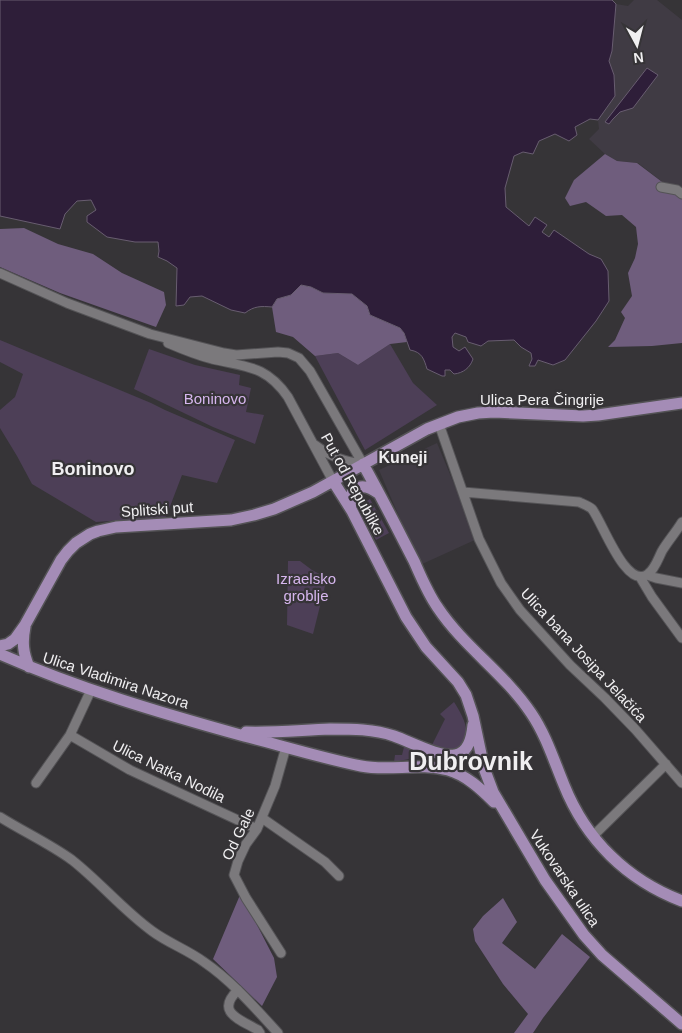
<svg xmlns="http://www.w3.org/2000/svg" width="682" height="1033" font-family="Arial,sans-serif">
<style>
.built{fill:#403b44}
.green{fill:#4d3f57}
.forest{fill:#6f5d7d}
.water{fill:#2e1e39;stroke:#685d70}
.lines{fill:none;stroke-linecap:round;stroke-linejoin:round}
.minor-casing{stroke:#545356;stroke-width:11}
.major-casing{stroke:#545356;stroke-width:14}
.minor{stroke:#7b797c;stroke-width:9}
.major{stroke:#a48cb6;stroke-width:11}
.labels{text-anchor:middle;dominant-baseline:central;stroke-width:4.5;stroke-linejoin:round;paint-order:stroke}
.park-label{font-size:15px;fill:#d6b6ee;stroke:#363437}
.street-label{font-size:15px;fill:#f0eff1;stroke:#363437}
.neighbourhood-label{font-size:16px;font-weight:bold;fill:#f0eff1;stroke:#363437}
.quarter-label{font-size:18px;font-weight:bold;fill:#f0eff1;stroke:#363437}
.town-label{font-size:25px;font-weight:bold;fill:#f0eff1;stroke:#363437}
</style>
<rect width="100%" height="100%" fill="#363437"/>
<path class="built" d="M634,0h23l25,20v177l-44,-34 -21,-2 -12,-7 -16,-15 10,-10 -1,-9 17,-24 -1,-21 -5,-14 3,-10 4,-47 12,2z
M437,443l40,96 -57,26 -41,-95z"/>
<path class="green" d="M0,340l151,63 14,7 70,30 -18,43 -35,-8 -16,42 -70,5 -64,-38 -15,-28 -17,-28v-18l15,-13 8,-23 -23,-12z
M390,344l23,39 24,22 -72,45 -50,-94 23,-3 20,12z
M149,349l46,16 45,10 -1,10 12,3 -5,24 18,3 -9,29 -42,-17 -79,-38z
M370,499l19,34 -13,7 -18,-34z
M288,561h12l12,9 15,8 -14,56 -26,-9z
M454,702c7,11 20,32 7,44 -2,2 -5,3 -7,5l-11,-2 -11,-4 13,-26 -5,-5z
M404,747l10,3 2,3 -2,5 -20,4 1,-7h7z"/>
<path class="forest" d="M605,154l12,7 20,2 45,34v146l-30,3 -44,1 7,-7 10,-22 -4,-6 11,-16 -4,-23 7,-15 3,-14 -2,-17 -14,-12 -16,1 -20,-14 -16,4 -5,-8 9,-18z
M24,228l34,16 35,10 29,19 42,19 2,13 -10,22 -96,-34 -60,-26v-38z
M301,285l10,2 12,6 29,1 15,12 3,9 30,13 4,5 3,9 -17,2 -32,21 -20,-12 -23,3 -22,-19 -17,-5 -4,-25 5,-8 14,-4z
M240,895l15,26 19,37 3,19 -15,29 -49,-47z
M503,898l14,24 -15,21 33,26 27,-35 28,23 -47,61 -10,15h-19l14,-19 -25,-30 -28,-43 -2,-12 10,-13z"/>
<path class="water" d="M0,0h612l4,4 -4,47 -3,10 5,14 1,21 -17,24 -8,-1 -15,8 2,8 -8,6 -14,-7 -16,7 -6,13 -10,-2 -9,4 -9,32 1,19 23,19 6,-9 12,8 -5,7 7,5 5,-7 35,24 12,5 7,12 1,30 -13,20 -31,39 -12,5 -15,-5 -3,6h-6l3,-7 -1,-6 -10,-6 -7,-7 -26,1 -7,5 -13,-4 -2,-5 -11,-4 -3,4 1,10 6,4 6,-4 8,12c-3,9 -10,14 -19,15l-4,-4h-5v6h-3l-15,-7c-3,-10 -5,-17 -17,-19l-6,-17 -4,-5 -30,-13 -3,-9 -15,-12 -29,-1 -12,-6 -10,-2 -10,10 -14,4 -5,8c-11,-1 -18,-1 -27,6l-14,-3 -29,-14 -12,1 -6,8 -8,1 1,-38 -10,-7 -9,-4 1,-6 -1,-9h-23l-28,-5 -20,-15v-6l9,-6 -5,-10 -14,1 -12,13 -5,15 -60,-13z
M647,68l11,7 -25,33 -13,4 -7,7 -4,5 -4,-2z"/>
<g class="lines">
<defs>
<path id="minor" d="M661,187l16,3 5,4
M0,273l67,30 83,31 74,19 12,2 42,-3 10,1 11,5 11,13 53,93
M168,343c14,6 29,12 44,16 34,8 54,6 76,38l45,84
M439,424l40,115 22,44 19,27 50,55 35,33 30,31 47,54
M315,445c14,11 30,17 48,19
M463,492l116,10c4,2 10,4 13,7 10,12 34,82 56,65 7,-5 10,-15 14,-23 6,-10 14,-19 20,-29
M647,575l9,3 26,5
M640,577l12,20 30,41
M70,735l60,35 127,59
M36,783l34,-48 21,-45
M0,817c24,15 50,27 72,43 28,22 51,50 80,71 16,12 36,19 52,31 28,19 51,46 74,71
M262,818l63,44 14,14
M593,836l73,-72
M281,953l-35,-55 -12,-23 4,-14 8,-17 11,-15 18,-43 11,-39
M238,990c-23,22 1,29 20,40l2,3"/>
<path id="major" d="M363,464c18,32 34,64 51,97 7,16 14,33 24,47 26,39 67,66 93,105 15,22 23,48 33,72 22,55 63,95 118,116
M333,481l19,30 54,106 20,30 32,35 8,13 7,21 11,52 9,24 52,88 39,55 18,20 80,69
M351,509c-4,-22 10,-28 27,-16
M25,627c-3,15 -2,26 4,40
M0,646l8,-2 7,-5 10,-14 36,-65 7,-9 8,-8 14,-9 8,-3 18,-4 115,-7 23,-5 20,-6 39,-17 114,-63 31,-12 20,-4 16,-1 89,4 15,-1 84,-12
M0,654c79,35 161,59 244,82 39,10 78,22 117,30 29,6 58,-4 87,4 18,5 33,19 46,32
M246,732c28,1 56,-2 84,-3 22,0 44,0 64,7 15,5 46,22 61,19 14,-2 17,-19 18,-30"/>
</defs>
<use href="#minor" class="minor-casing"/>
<use href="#major" class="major-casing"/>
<use href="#minor" class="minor"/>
<use href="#major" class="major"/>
</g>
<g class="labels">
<g class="park-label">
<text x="215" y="398">Boninovo</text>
<text x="306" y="578">Izraelsko<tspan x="306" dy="17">groblje</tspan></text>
</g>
<g class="street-label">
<text x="542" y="399">Ulica Pera Čingrije</text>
<text transform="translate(353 484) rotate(61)">Put od Republike</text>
<text transform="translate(157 509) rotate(-4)">Splitski put</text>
<text transform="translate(584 655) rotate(47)">Ulica bana Josipa Jelačića</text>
<text transform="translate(116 680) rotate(18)">Ulica Vladimira Nazora</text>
<text transform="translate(169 771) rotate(26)">Ulica Natka Nodila</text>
<text transform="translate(238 834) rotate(-64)">Od Gale</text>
<text transform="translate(565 878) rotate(56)">Vukovarska ulica</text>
</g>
<g class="neighbourhood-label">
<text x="403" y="457">Kuneji</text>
</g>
<g class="quarter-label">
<text x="93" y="469">Boninovo</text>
</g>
<g class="town-label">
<text x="471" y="761">Dubrovnik</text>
</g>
</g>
<g transform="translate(637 45) rotate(173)" stroke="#363437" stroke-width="4" paint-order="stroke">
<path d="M0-4L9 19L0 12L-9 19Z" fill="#f0eff1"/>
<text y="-8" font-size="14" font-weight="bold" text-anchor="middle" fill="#f0eff1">N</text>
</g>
</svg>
